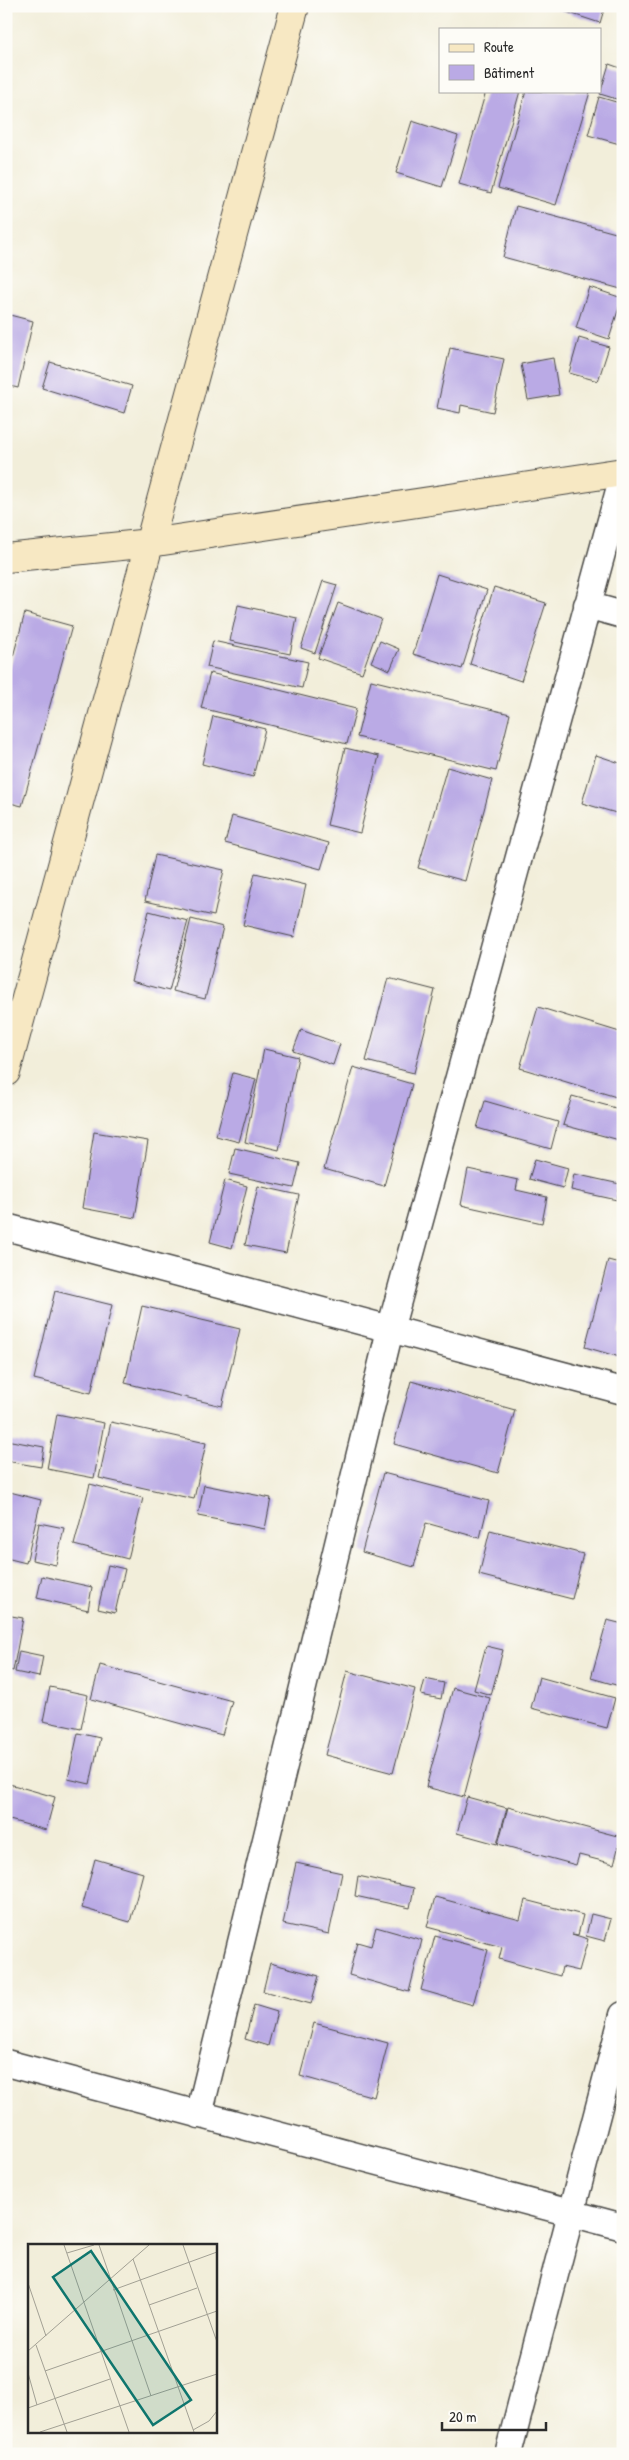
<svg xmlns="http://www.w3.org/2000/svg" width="629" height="2460" font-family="'Patrick Hand',sans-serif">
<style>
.building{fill:#baaae5}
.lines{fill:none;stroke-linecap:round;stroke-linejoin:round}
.street-casing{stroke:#494845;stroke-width:29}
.secondary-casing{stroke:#494845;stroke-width:30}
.street{stroke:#fff;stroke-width:26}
.secondary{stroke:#f7e8c3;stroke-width:28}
.inset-road{fill:none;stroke:#a2a094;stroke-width:1}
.view{fill:#0f766e;fill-opacity:0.15;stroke:#0f766e;stroke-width:2.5}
.inset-edge{fill:none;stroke:#2b2b2b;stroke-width:2.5}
</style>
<rect width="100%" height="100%" fill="#fdfcf7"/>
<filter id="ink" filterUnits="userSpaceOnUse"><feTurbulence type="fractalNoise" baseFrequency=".02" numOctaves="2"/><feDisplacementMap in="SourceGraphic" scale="10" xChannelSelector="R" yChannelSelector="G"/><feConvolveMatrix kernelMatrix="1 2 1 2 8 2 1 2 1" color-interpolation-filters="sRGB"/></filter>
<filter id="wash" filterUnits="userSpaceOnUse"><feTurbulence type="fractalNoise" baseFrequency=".0096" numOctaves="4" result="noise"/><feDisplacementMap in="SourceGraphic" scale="20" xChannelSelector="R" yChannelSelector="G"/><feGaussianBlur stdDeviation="1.12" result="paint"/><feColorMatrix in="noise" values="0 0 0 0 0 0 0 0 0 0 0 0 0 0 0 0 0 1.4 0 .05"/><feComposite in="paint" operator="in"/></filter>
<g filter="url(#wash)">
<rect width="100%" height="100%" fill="#f2eeda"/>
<g id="blocks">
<path class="building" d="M548,6h57l-5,17z
M609,64l14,5v32l-23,-7z
M486,91h34l-29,102 -32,-9z
M526,91l64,1 -34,113 -58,-17z
M599,97l24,7v41l-35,-10z
M412,121l46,15 -16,51 -46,-14z
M516,206l107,29 -2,54 -118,-32z
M589,287l33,11 -13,41 -33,-11z
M6,314l27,7 -15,67 -12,-3z
M579,338l30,9 -11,34 -29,-8z
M450,348l54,11 -11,53 -32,-7 -1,8 -23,-5z
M553,358l6,37 -31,5 -7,-36z
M50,362l82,24 -8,27 -82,-25z
M437,574l50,16 -25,79 -49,-15z
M323,581l14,4 -22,68 -14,-5z
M494,587l52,16 -25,78 -51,-17z
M338,603l43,16 -19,54 -44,-15z
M238,605l59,13 -7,36 -60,-13z
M25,613l47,13 -50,180 -16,-4v-120z
M213,641l95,21 -6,26 -95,-21z
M380,641l19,8 -9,21 -19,-8z
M210,673l146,36 -9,35 -146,-36z
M371,680l139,34 -14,57 -139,-34z
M213,716l52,13 -12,48 -51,-13z
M345,748l34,8 -19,77 -33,-8z
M596,755l27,9v51l-41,-12z
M447,767l45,13 -27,101 -47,-13z
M232,816l97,27 -8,26 -96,-26z
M155,855l69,15 -10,46 -69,-15z
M255,873l51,12 -12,52 -51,-12z
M149,911l39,10 -19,70 -38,-10z
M191,919l32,8 -18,72 -32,-8z
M388,978l47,12 -21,83 -48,-12z
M538,1007l85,26v66l-103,-31z
M301,1030l39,14 -7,21 -40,-14z
M264,1049l34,8 -19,93 -34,-8z
M353,1067l59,17 -28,102 -60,-17z
M233,1073l23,6 -17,63 -23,-6z
M572,1096l51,14v31l-60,-16z
M485,1101l73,21 -7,27 -74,-21z
M94,1132l54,9 -13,77 -53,-10z
M235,1148l65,15 -6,25 -65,-14z
M535,1159l33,9 -5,20 -34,-9z
M468,1169l50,11 -2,10 31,7 -5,26 -81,-18z
M574,1174l46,10 -3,16 -46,-10z
M225,1180l22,6 -15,62 -22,-6z
M258,1186l41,9 -13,58 -41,-8z
M608,1260l15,4v51l-5,18 5,2v23l-38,-11z
M55,1291l57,14 -21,88 -57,-14z
M142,1306l98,23 -18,77 -97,-23z
M411,1381l104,29 -17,63 -104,-29z
M57,1414l47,9 -10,55 -47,-9z
M111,1422l95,21 -12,56 -95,-21z
M6,1440l38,7 -3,20 -35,-6z
M383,1473l106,28 -9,37 -54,-15 -12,44 -52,-15z
M90,1484l53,14 -15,61 -54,-14z
M204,1485l67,13 -6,31 -67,-13z
M6,1491l35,9 -15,63 -20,-5z
M39,1523l25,5 -8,37 -24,-5z
M490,1530l93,24 -11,45 -93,-24z
M108,1565l17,4 -10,44 -17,-4z
M42,1576l50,11 -4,23 -51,-12z
M6,1615l17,3 -10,53 -7,-2z
M607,1620l16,4v63l-32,-9z
M486,1646l17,4 -12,45 -17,-5z
M19,1651l24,5 -4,21 -24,-5z
M100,1665l132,36 -10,34 -131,-36z
M347,1671l68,18 -22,84 -68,-18z
M539,1677l76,21 -8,30 -76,-20z
M425,1679l19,4 -3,16 -20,-4z
M50,1687l38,8 -7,34 -38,-8z
M453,1688l37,10 -26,99 -38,-10z
M78,1733l22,5 -10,46 -22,-5z
M6,1783l49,14 -9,33 -40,-11z
M467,1797l40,11 -10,36 -40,-11z
M508,1807l113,30 -7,27 -35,-9 -3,10 -78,-21z
M95,1859l48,14 -13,49 -48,-14z
M296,1863l46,10 -13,61 -46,-10z
M358,1876l56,12 -4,20 -55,-12z
M435,1897l85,23 5,-20 58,15 -5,20 -6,-1 16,5 -9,32 -17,-4 -2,9 -61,-17 3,-12 -75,-20z
M591,1914l20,5 -6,22 -19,-5z
M376,1927l46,13 -13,52 -60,-17 8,-33 14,4z
M435,1936l53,14 -15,55 -52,-15z
M270,1963l49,13 -8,28 -48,-13z
M254,2005l23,7 -9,34 -23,-7z
M314,2023l74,20 -14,54 -74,-21z"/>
</g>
</g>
<g filter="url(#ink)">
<use href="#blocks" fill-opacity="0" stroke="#494845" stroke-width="1"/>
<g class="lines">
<defs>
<path id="street" d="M587,605l36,10
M6,1227l617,164
M6,2063l617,164
M199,2115l191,-785 233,-854
M508,2454l115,-439"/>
<path id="secondary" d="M6,558l144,-15 473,-71
M6,1072l289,-1066"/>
</defs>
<use href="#street" class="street-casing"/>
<use href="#secondary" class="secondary-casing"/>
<use href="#street" class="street"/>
<use href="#secondary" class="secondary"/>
</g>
</g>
<g transform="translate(28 2244)">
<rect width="189" height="189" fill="#f2eeda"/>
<path class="inset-road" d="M36,1l65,187M71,1l52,151M155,1l34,97M39,9l27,-8M105,15l61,173M0,39l18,53M85,46l104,-38M121,61l48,-17M8,101l31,87M0,107l121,-106M17,127l172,-60M0,129l9,32M0,164l82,-29M165,186l16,-9 8,-10M12,188l177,-58"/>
<path class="view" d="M63,7l100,149 -38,25 -100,-148z"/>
<rect width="189" height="189" class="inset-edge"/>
</g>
<rect width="629" height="2460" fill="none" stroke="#fdfcf7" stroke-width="25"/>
<rect x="439" y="28" width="162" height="65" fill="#fdfcf7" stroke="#a9a8a5"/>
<rect x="449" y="44" width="25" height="8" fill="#f7e8c3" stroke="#a9a8a5"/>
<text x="484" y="52" font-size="15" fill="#2b2b2b">Route</text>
<rect x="449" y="65" width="25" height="15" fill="#baaae5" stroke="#a9a8a5"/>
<text x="484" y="78" font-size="15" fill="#2b2b2b">Bâtiment</text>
<path d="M442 2422v8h104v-8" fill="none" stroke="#2b2b2b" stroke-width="2.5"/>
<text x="449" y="2422" font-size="15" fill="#2b2b2b" stroke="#fdfcf7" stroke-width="4" paint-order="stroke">20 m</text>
</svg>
